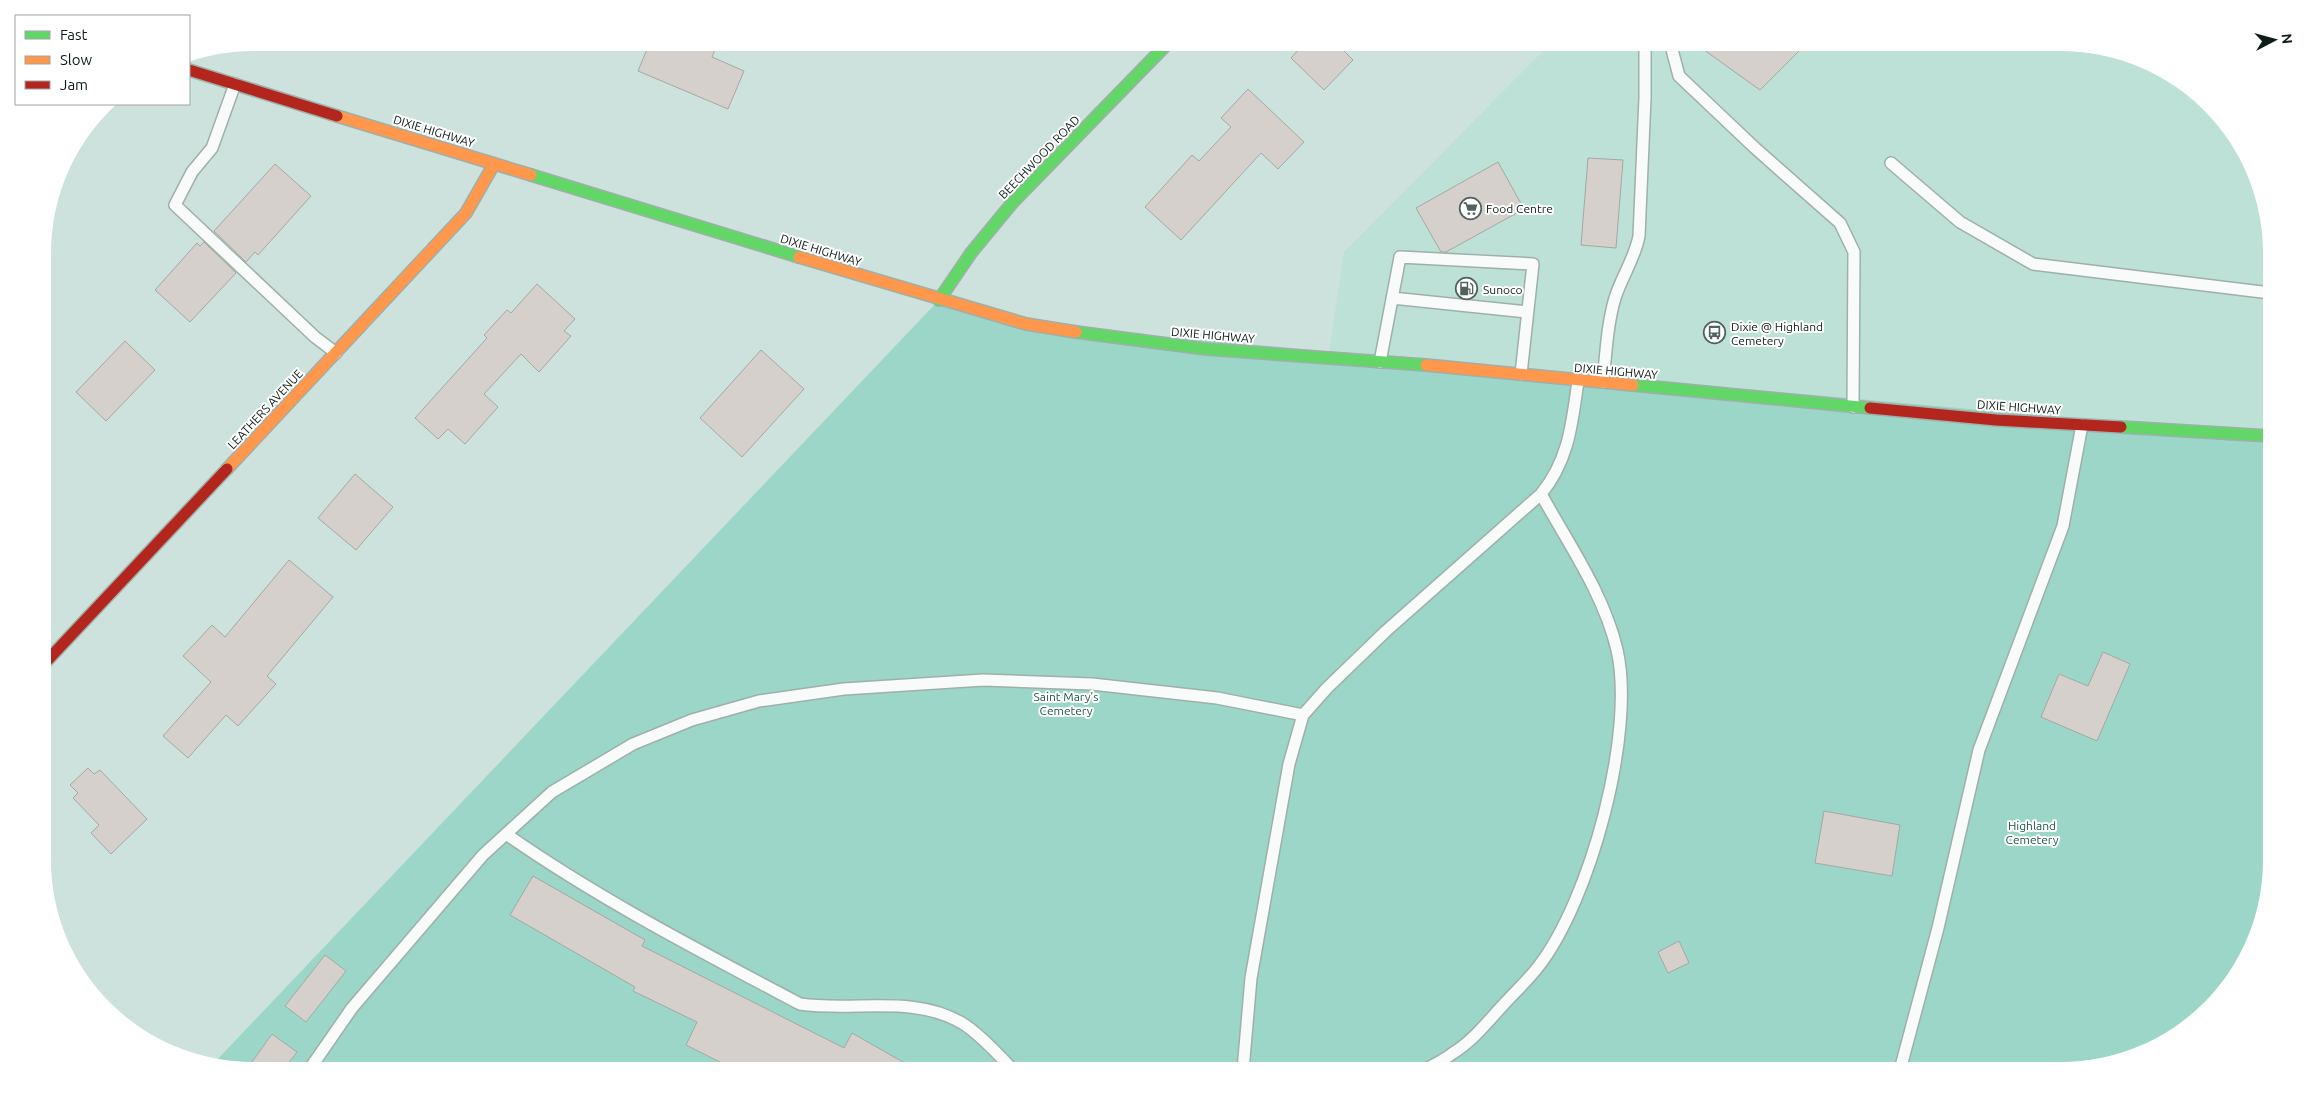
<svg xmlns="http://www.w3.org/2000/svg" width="2314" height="1113" font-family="Ubuntu,sans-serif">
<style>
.built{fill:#bee1d7}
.green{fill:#9bd6c8}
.building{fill:#d6d0cc;stroke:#a4a8a4}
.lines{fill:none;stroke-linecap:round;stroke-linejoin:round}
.lane-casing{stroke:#9fafaa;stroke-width:14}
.fast-casing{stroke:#9fafaa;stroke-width:14}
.slow-casing{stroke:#9fafaa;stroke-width:14}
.jam-casing{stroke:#9fafaa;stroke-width:14}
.lane{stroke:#f8fbfa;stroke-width:11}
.fast{stroke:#63d668;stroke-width:11}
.slow{stroke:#ff974d;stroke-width:11}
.jam{stroke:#b3261e;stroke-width:11}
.labels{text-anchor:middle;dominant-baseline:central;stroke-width:4;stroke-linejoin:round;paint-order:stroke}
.street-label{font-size:12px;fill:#0e1c18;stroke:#fff}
.poi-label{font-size:12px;fill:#0e1c18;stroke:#fff;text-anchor:start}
.park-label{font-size:12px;fill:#23584c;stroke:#fff}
</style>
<rect width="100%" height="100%" fill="#cde2dc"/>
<path class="built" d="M2061,42l81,17 47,27 39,39 28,48 14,53v210l-942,-77 16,-107 207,-209z"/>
<path class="green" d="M939,300l87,24 1244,112 1,424 -16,81 -27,47 -50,47 -50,24 -54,11h-1821l-39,-7z"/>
<path class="building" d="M650,42h68l-6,15 32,14 -16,38 -90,-38z
M1305,42h30l18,18 -29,30 -33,-32z
M1693,42h115l-48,48z
M1248,89l56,53 -26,27 -17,-16 -80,87 -36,-33 47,-52 7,6 32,-34 -10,-9z
M1588,158l35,2 -7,88 -35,-3z
M1498,162l26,47 -78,43h-5l-25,-44z
M275,164l36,32 -53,59 -3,-3 -9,10 -32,-31z
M204,242l32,31 -46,49 -35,-32 42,-47 3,3z
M537,284l38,35 -11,12 7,5 -32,36 -18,-18 -37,40 14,13 -33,37 -17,-15 -10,10 -23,-21 72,-80 -3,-3 23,-25 4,3z
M125,341l30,29 -49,51 -30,-29z
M761,350l43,39 -62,68 -42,-39z
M355,474l38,33 -37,43 -38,-32z
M289,560l44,37 -66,79 9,8 -38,42 -12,-11 -38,43 -25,-22 48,-54 -28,-26 29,-31 13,12z
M2103,652l27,12 -33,77 -56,-24 18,-43 29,12z
M88,768l6,6 6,-4 47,49 -36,35 -20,-21 8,-8 -26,-27 5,-5 -8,-8z
M1824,811l76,14 -8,51 -77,-13z
M533,876l112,64 -3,6 202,102 8,-15 65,37h-181l-50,-25 11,-23 -64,-31 2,-4 -125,-72z
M1679,941l10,22 -21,10 -10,-21z
M325,955l21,16 -40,51 -21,-16z
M272,1034l25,18 -14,18 -36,-1z"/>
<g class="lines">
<defs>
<path id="lane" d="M1670,42l9,34 76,72 85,75 14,29 -1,155
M235,84l-23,64 -20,24 -17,33 140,132 21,16
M1891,163l69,59 73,42 237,29
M1392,298l135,14
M1380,362l20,-105 133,7 -12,110
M1603,382c3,-28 4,-57 12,-84 7,-22 20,-40 24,-62l6,-138v-56
M506,834c93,65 194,117 294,170 55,8 112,-10 162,19 15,9 39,34 51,47
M309,1070l43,-62 131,-153 69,-63 81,-48 59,-24 67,-19 85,-12 139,-9 109,4 125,14 86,17
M1243,1070l8,-92 38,-214 14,-49 24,-27 59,-57 155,-137c28,-34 31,-71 37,-113
M1424,1070c10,-5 20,-10 29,-17 20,-12 36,-33 52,-50 11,-12 23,-23 33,-36 52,-66 98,-235 79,-317 -13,-56 -49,-107 -76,-156
M1900,1070l38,-142 41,-178 84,-224 19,-101"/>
<path id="fast" d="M531,175l268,82
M939,300l32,-47 42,-51 156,-160
M1076,332l130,17 220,16
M1633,385l237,23
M2121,427l149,9"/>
<path id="slow" d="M337,116l194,59
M799,257l227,67 50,8
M1426,365l207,20
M227,469l239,-256 28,-49"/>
<path id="jam" d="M189,70l148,46
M1870,408l126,12 125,7
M44,664l183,-195"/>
</defs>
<use href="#lane" class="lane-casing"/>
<use href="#fast" class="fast-casing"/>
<use href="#slow" class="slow-casing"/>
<use href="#jam" class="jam-casing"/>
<use href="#lane" class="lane"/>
<use href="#fast" class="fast"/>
<use href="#slow" class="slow"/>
<use href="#jam" class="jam"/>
</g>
<defs>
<symbol id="supermarket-ring" viewBox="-11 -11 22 22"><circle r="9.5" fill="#fff" stroke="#51615d" stroke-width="1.5"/><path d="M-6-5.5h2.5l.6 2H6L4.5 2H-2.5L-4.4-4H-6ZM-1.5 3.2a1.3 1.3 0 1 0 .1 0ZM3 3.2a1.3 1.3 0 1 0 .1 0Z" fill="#51615d"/></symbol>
<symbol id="fuel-ring" viewBox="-11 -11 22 22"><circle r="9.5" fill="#fff" stroke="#51615d" stroke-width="1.5"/><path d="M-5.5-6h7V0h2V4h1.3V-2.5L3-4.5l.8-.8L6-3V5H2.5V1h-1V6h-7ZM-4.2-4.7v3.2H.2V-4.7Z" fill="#51615d"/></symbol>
<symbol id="bus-ring" viewBox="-11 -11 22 22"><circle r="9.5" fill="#fff" stroke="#51615d" stroke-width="1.5"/><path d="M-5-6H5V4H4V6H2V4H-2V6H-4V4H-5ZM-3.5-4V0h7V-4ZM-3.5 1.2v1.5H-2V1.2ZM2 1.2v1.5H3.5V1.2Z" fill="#51615d"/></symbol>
</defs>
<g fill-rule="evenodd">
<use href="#supermarket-ring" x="1458" y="196" width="25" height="25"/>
<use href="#fuel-ring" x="1454" y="276" width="25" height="25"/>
<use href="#bus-ring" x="1702" y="320" width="25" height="25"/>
</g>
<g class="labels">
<g class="street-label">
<text transform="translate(434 131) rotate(17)">DIXIE HIGHWAY</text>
<text transform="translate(1039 157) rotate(-46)">BEECHWOOD ROAD</text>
<text transform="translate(821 250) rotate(17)">DIXIE HIGHWAY</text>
<text transform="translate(1213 335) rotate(5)">DIXIE HIGHWAY</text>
<text transform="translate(1616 371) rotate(5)">DIXIE HIGHWAY</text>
<text transform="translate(2019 407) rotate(4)">DIXIE HIGHWAY</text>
<text transform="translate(265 409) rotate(-47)">LEATHERS AVENUE</text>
</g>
<g class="poi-label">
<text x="1486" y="208">Food Centre</text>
<text x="1483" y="289">Sunoco</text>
<text x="1731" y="326">Dixie @ Highland<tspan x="1731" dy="14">Cemetery</tspan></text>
</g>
<g class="park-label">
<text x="1066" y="696">Saint Mary’s<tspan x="1066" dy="14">Cemetery</tspan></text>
<text x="2032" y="825">Highland<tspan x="2032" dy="14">Cemetery</tspan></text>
</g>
</g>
<path d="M0 0H2314V1113H0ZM253 51H2061A202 202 0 0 1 2263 253V860A202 202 0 0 1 2061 1062H253A202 202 0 0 1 51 860V253A202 202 0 0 1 253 51Z" fill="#fff" fill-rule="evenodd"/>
<rect x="15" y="15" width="175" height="90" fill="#ffffff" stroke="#9fa4a3"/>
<rect x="25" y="31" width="25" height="8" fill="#63d668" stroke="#9fa4a3"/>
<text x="60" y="40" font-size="15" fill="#0e1c18">Fast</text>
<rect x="25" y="56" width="25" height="8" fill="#ff974d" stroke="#9fa4a3"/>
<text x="60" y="65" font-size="15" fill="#0e1c18">Slow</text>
<rect x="25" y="81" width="25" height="8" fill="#b3261e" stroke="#9fa4a3"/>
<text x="60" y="90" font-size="15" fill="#0e1c18">Jam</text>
<g transform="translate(2274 40) rotate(84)" stroke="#ffffff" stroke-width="4" paint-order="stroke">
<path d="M0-4L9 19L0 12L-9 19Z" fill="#0e1c18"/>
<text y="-8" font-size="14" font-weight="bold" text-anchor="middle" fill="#0e1c18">N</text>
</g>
</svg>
